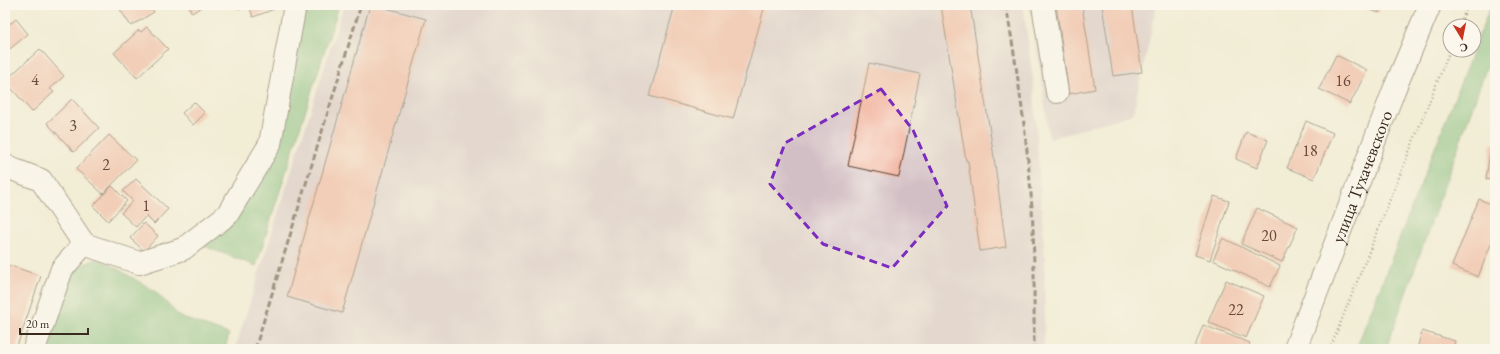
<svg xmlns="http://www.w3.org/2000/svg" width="1500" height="354" font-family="'EB Garamond',serif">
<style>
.industrial{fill:#d2bec5}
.forest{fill:#7bba7a;stroke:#5b724c}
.building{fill:#f1a692}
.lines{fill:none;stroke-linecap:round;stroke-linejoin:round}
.minor-casing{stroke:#56473a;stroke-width:24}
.major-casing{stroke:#56473a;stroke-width:24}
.path{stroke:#56473a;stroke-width:2.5;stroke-dasharray:1 3;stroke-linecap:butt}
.minor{stroke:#fff;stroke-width:22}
.major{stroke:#fff;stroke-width:22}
.rail{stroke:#3b2a1e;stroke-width:3;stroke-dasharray:6 3;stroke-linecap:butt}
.marked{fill:none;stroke:#7b2cbf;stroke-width:3;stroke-dasharray:8 5;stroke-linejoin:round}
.labels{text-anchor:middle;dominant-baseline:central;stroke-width:3;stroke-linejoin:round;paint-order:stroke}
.number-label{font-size:16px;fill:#68493b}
.street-label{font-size:18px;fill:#3b2a1e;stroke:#fbf7ec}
</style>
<rect width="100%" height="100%" fill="#fbf7ec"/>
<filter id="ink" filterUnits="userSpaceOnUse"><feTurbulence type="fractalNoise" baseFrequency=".025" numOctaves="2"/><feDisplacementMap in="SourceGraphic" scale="8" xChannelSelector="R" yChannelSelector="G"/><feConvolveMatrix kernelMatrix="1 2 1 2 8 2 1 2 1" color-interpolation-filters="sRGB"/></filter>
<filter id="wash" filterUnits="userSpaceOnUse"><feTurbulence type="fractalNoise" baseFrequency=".012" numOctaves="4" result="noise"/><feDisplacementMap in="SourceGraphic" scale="16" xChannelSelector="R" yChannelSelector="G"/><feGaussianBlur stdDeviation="0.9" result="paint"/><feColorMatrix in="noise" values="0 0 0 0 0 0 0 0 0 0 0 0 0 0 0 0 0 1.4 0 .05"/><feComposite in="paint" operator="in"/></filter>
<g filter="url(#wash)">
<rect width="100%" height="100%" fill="#f2edd6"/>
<path class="industrial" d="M344,5h679l10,73 12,185 -1,86h-809z
M1029,5h128l-24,109 -84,25 -7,-56z"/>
<path class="forest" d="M1491,5h4v52l-9,12 -100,280h-30z
M338,9l-82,257 -60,-23 80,-97 28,-135z
M99,258l56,33 25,26 49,17 -4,15h-177l25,-80z"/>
<g id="blocks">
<path class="building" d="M117,5h32l5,7 -23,14z
M188,5h17l-13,8z
M238,5h47l-32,12 -4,-12 -10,4z
M370,5h5l51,14 -84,294 -55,-16z
M675,5h90l-32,114 -84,-23z
M941,5h29l24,152 12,90 -26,4 -12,-90h-2z
M1056,5h26l13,84 -26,5z
M1102,5h30l10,67 -29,4z
M1358,5h24l-3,8z
M16,19l12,15 -23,19v-29l2,2z
M147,27l21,22 -31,29 -23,-25 25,-23 2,2z
M40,49l24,27 -14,13 4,3 -22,20 -27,-31z
M1336,55l31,15 -17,34 -31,-15z
M5,56l5,6 -5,5z
M869,63l51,11 -21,103 -51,-11z
M72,99l27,29 -25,24 -27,-29z
M194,102l11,11 -12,12 -11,-12z
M1306,121l27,12 -19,46 -27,-11z
M1246,132l22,8 -11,28 -21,-9z
M109,135l27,25 -33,34 -27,-25z
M1491,144h4v37l-9,-2z
M136,179l32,30 -14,15 -8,-8 -10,11 -15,-14 12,-12 -10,-10z
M112,186l15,15 -19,20 -15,-15z
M1214,196l15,5 -19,59 -15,-5z
M1479,199l16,7v34l-2,-1 -15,38 -26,-11z
M1257,208l41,19 -16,35 -41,-18z
M144,223l14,13 -14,15 -14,-13z
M1223,238l57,28 -10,21 -57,-27z
M5,264l36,12 -25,73h-11z
M1226,280l38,16 -18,42 -38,-16z
M1203,325l47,18 -2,6h-54z
M1422,331l33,10 -2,8h-36z"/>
</g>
</g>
<g filter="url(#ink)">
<use href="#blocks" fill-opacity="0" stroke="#56473a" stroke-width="1"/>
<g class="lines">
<defs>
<path id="minor" d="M1043,5l14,87
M5,165l2,2 34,13 43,64
M84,244l55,19 44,-14 44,-34 43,-71 25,-139
M34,349l28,-80 22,-25"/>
<g id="major">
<path id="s1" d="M1295,349l99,-259 36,-85"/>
</g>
</defs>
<use href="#minor" class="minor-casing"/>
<use href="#major" class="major-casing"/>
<path class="path" d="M1459,26l9,-21
M1330,349l120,-299"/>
<use href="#minor" class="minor"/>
<use href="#major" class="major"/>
<path class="rail" d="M1006,5c11,63 20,126 25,189 4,52 3,104 3,155
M255,349l106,-344"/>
</g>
</g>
<path d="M0 0H1500V354H0ZM881,89l32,41 34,76 -55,62 -69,-24 -53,-60 15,-41z" fill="#f2edd6" fill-opacity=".55" fill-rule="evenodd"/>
<path class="marked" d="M881,89l32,41 34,76 -55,62 -69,-24 -53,-60 15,-41z"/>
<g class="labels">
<g class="number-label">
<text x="35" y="79">4</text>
<text x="1343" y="80">16</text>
<text x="73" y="125">3</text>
<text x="1310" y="150">18</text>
<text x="106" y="164">2</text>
<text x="146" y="205">1</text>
<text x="1269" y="235">20</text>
<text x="1236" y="309">22</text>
</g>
<g class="street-label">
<text stroke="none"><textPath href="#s1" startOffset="185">улица Тухачевского</textPath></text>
</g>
</g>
<rect width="1500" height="354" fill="none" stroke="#fbf7ec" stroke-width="20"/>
<g transform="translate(1462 38) rotate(170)"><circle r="19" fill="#fbf7ec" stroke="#aea59a"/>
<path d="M0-3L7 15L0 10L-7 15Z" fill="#c8321e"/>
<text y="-6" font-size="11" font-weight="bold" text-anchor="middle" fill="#3b2a1e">С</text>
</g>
<path d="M20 328v6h68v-6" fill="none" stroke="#3b2a1e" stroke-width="2"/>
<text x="26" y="328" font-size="12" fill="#3b2a1e" stroke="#fbf7ec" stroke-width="3" paint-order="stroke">20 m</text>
</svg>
